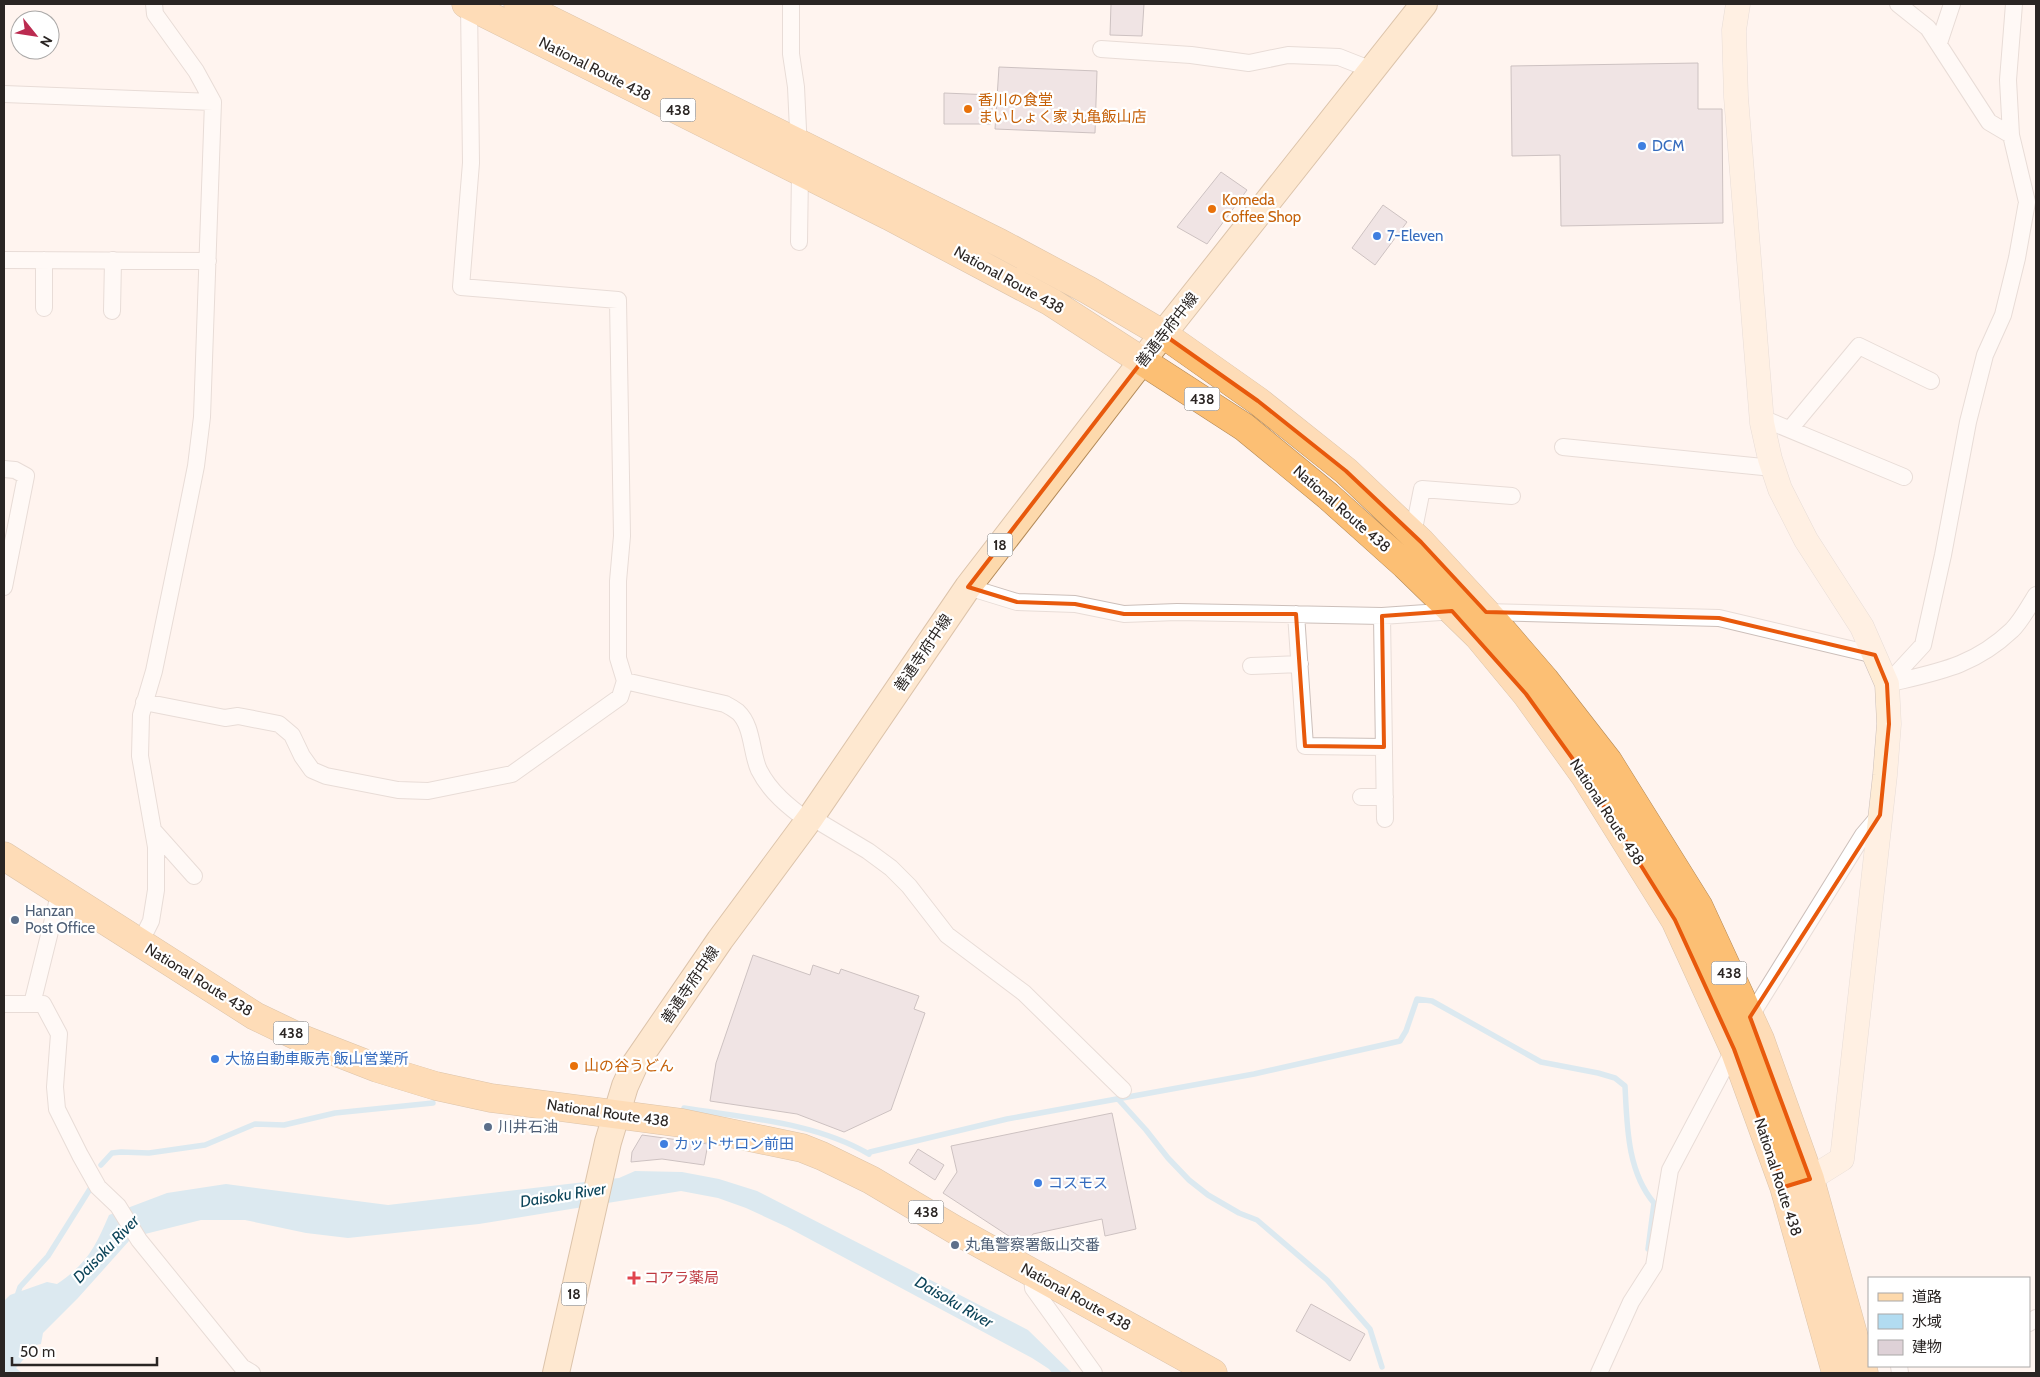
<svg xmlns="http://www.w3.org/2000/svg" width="2040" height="1377" font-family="Cabin,'Noto Sans JP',sans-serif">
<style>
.water{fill:#b2dcf1}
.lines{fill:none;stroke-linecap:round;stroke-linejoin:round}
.stream{stroke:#b2dcf1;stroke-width:5.5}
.building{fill:#ded1d7;stroke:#90848a}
.street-casing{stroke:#ccbfba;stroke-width:18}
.secondary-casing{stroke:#ccbfba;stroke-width:25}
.primary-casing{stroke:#b28958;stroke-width:28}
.highway-casing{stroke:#b28958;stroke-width:29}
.street{stroke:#fff;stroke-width:16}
.secondary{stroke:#feecd5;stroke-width:24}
.primary{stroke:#fdd9ac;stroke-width:26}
.highway{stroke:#fcbf74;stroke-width:28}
.marked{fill:none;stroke:#e8590c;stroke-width:4;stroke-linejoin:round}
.food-dot{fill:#e8710a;stroke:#fff;stroke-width:2}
.shop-dot{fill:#3f7fe0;stroke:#fff;stroke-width:2}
.service-dot{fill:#5c6f8a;stroke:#fff;stroke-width:2}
.health-dot{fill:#e0444e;stroke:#fff;stroke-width:2}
.labels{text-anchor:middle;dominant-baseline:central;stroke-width:4.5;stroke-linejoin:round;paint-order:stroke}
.shield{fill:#fff;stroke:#6a6665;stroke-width:1}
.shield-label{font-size:14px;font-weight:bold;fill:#2a2523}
.street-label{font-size:15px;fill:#2a2523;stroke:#fff}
.food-label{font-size:15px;fill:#c56008;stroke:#fff;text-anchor:start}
.shop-label{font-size:15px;fill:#366cbe;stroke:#fff;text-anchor:start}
.service-label{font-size:15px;fill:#4e5e75;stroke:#fff;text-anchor:start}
.health-label{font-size:15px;fill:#be3a42;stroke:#fff;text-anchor:start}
.water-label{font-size:16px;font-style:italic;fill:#0d455a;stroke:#fff}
</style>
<rect width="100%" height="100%" fill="#fff4ef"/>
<path class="water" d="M635,1171l47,1 37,7 38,12 271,139 44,43h-20l-3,-4 -17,-11 -245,-131 -41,-19 -28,-10 -37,-7 -202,33 -131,14 -42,-5 -61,-13h-44l-56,14 -16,7 -51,57 -35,35 -2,11 -5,1 -20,23 6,5h-18v-72l6,-6 37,-13 10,2c29,-19 39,-38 52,-69l58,-22 59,-9 162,21 231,-27z"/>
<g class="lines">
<path class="stream" d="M1118,1099l28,31 22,28 21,22 19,15 31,18 18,7 70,60 43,49 12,38
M684,1108c62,10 130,14 185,46l1,-2 137,-33 247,-45 133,-30 13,-3 6,-10 11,-32 15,2 109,61 57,11 17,5 10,8c2,39 2,85 29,117l-6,46
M101,1165l11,-12 9,-1 28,1 56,-8 50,-21 29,1 51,-12 98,-10
M16,1299l4,-12 28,-31 42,-67"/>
</g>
<path class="building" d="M1111,4h33l-2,32 -32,-1z
M1698,63v46h24l1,114 -162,3 -1,-71 -48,1 -1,-90z
M999,67l98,4 -2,62 -100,-4z
M944,93l49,2 -2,29h-47z
M1221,172l26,18 -40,54 -30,-17z
M1383,205l24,17 -32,43 -23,-17z
M753,955l57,20 3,-10 26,9 2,-5 78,27 -5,13 11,4 -34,97 -47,22 -47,-18 -87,-13 6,-38z
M1112,1113l24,116 -31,7 -3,-17 -69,15 -9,12 -81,-53 14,-21 -6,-26z
M642,1135l66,9 -4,21 -42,-6 -31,3 1,-10z
M918,1149l26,16 -9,15 -26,-17z
M1311,1304l54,30 -15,27 -54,-30z"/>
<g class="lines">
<defs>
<path id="street" d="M469,4l2,159 -10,124 157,13 4,236 -4,45v77l7,23 100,23c4,2 9,5 13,8 15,14 13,41 21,58 11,22 30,37 49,51
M791,4v50l5,33 4,85 -1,70
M1898,4l30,24 61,94 22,13
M1939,43l13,-39
M1101,49l90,6 58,8 39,-8 51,2 33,13
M4,94l209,8
M4,260l204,1
M44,308v-48
M112,311l1,-51
M1762,418l142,59
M1790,429l69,-83 72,35
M1563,447l210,21
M4,469l11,1 11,6 -22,111
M1413,534l9,-45 90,7
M968,587l49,15 58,2 49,10 53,-2 205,4 73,-5
M1484,612l235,6 156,37
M1296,614l9,132 79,1
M1382,616l3,203
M1251,666l49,-2
M1887,684l36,-39 20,-90 25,-133 17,-67 18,-40 14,-57 10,-56 -16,-67 -3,-55 6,-76
M1887,684c50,-12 86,-17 125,-54 10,-10 17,-24 24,-35
M144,702l81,16 13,-2 41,8 13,11 10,21 10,14 14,6 72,14 30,1 84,-17 108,-77 5,-16
M1361,797h24
M811,817l57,34 23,17 18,18 38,49 77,58 99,97
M153,830l41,46
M140,943l11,-22 5,-31v-43l-16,-91 1,-41 13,-44 32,-155 10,-50 6,-49 11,-315 -17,-31 -41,-57 -1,-10
M4,1004h39l16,30 -4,53 2,22 23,46 18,32 20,19 21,34 103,127 10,6
M32,1004l28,-113
M1750,1017l113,-182 17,-20
M1032,1272l1,16 61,85
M2029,1323l7,-5
M1899,1366l1,7
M1599,1373l32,-71 23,-36 16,-96 64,-121"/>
<path id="secondary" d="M1738,4l-4,26 2,67 26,326 8,36 10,30 26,51 56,87 25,57 2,40 -4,51 -43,384 -32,20 -18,6"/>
<path id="primary" d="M556,1373l52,-231 17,-56 10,-22 85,-124 91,-123 157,-230 195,-253 261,-330"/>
<path id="highway" d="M466,4l423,212 162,86 193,125 84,69 77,69 73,71 48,58 59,82 90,144 59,129 50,138 52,186
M518,4l482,239 88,47 75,44 95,67 88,70 75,71 74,80 50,58 63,81 91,146 61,132 50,140 54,194
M4,856l251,160 50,24 72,28 59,18 55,12 191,25 120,25 20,8 49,24 86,51 256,142"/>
</defs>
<use href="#street" class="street-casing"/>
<use href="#secondary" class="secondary-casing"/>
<use href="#primary" class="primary-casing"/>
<use href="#highway" class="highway-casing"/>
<use href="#street" class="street"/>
<use href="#secondary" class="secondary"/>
<use href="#primary" class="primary"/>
<use href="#highway" class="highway"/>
</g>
<path d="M0 0H2040V1377H0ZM1163,334l95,67 88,70 75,71 65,70 233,6 156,37 12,29 2,40 -9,91 -130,202 60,162 -26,8 -50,-138 -59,-129 -90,-144 -59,-82 -74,-83 -70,5 2,131 -79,-1 -9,-132h-172l-49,-10 -58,-2 -49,-15z" fill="#fff4ef" fill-opacity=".55" fill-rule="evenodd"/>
<path class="marked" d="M1163,334l95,67 88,70 75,71 65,70 233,6 156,37 12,29 2,40 -9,91 -130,202 60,162 -26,8 -50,-138 -59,-129 -90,-144 -59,-82 -74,-83 -70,5 2,131 -79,-1 -9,-132h-172l-49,-10 -58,-2 -49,-15z"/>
<g class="food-dot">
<circle cx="968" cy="109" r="5"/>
<circle cx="1212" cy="209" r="5"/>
<circle cx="574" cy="1066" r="5"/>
</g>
<g class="shop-dot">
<circle cx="1642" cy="146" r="5"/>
<circle cx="1377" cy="236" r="5"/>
<circle cx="215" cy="1059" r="5"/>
<circle cx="664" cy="1144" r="5"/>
<circle cx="1038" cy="1183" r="5"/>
</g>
<g class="service-dot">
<circle cx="15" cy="920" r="5"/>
<circle cx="488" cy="1127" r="5"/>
<circle cx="955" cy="1245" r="5"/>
</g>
<path class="health-dot" d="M631.5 1270.5h5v5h5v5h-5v5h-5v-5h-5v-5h5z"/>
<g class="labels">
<g class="shield">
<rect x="660.5" y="98.5" width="35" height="23" rx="4"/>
<rect x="1184.5" y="387.5" width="35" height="23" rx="4"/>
<rect x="987.5" y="533.5" width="25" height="23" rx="4"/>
<rect x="1711.5" y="961.5" width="35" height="23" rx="4"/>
<rect x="273.5" y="1021.5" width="35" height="23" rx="4"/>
<rect x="908.5" y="1200.5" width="35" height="23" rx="4"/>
<rect x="561.5" y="1282.5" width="25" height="23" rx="4"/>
</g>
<g class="shield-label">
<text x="678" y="110">438</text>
<text x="1202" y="399">438</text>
<text x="1000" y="545">18</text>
<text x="1729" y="973">438</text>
<text x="291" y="1033">438</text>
<text x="926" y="1212">438</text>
<text x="574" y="1294">18</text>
</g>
<g class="street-label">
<text transform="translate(595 69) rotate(27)">National Route 438</text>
<text transform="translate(1009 280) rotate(29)">National Route 438</text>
<text transform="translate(1167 330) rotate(-52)">善通寺府中線</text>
<text transform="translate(1342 509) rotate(41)">National Route 438</text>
<text transform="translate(923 653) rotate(-56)">善通寺府中線</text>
<text transform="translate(1607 812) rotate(57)">National Route 438</text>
<text transform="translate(199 980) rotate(32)">National Route 438</text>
<text transform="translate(690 985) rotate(-56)">善通寺府中線</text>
<text transform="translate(608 1113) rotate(8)">National Route 438</text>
<text transform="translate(1778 1177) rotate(72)">National Route 438</text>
<text transform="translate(1076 1297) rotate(29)">National Route 438</text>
</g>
<g class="food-label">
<text x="978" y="100">香川の食堂<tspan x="978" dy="17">まいしょく家 丸亀飯山店</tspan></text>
<text x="1222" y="200">Komeda<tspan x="1222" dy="17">Coffee Shop</tspan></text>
<text x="584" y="1066">山の谷うどん</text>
</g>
<g class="shop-label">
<text x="1652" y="146">DCM</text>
<text x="1387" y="236">7-Eleven</text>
<text x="225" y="1059">大協自動車販売 飯山営業所</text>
<text x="674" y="1144">カットサロン前田</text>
<text x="1048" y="1183">コスモス</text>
</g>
<g class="service-label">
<text x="25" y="911">Hanzan<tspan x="25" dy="17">Post Office</tspan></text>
<text x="498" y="1127">川井石油</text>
<text x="965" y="1245">丸亀警察署飯山交番</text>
</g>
<g class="health-label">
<text x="644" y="1278">コアラ薬局</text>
</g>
<g class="water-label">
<text transform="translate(563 1195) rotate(-9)">Daisoku River</text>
<text transform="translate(106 1249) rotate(-46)">Daisoku River</text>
<text transform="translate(954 1302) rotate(30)">Daisoku River</text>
</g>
</g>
<rect width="2040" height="1377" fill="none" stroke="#2a2523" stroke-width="10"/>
<rect x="1868" y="1277" width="162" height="90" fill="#ffffff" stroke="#aaa8a7"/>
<rect x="1878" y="1293" width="25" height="8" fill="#fdd9ac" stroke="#aaa8a7"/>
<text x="1912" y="1302" font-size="15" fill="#2a2523">道路</text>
<rect x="1878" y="1314" width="25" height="15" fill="#b2dcf1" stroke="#aaa8a7"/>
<text x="1912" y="1327" font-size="15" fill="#2a2523">水域</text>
<rect x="1878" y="1340" width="25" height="15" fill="#ded1d7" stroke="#aaa8a7"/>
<text x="1912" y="1352" font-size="15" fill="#2a2523">建物</text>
<g transform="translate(35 35) rotate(120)"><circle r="24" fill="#ffffff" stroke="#aaa8a7"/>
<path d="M0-4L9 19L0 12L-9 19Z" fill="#bb2b50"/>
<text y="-8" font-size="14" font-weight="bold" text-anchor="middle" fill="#2a2523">N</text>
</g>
<path d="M12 1357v8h145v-8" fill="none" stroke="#2a2523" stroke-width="2.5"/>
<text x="20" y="1357" font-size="15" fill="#2a2523" stroke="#ffffff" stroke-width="4" paint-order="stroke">50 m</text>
</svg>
